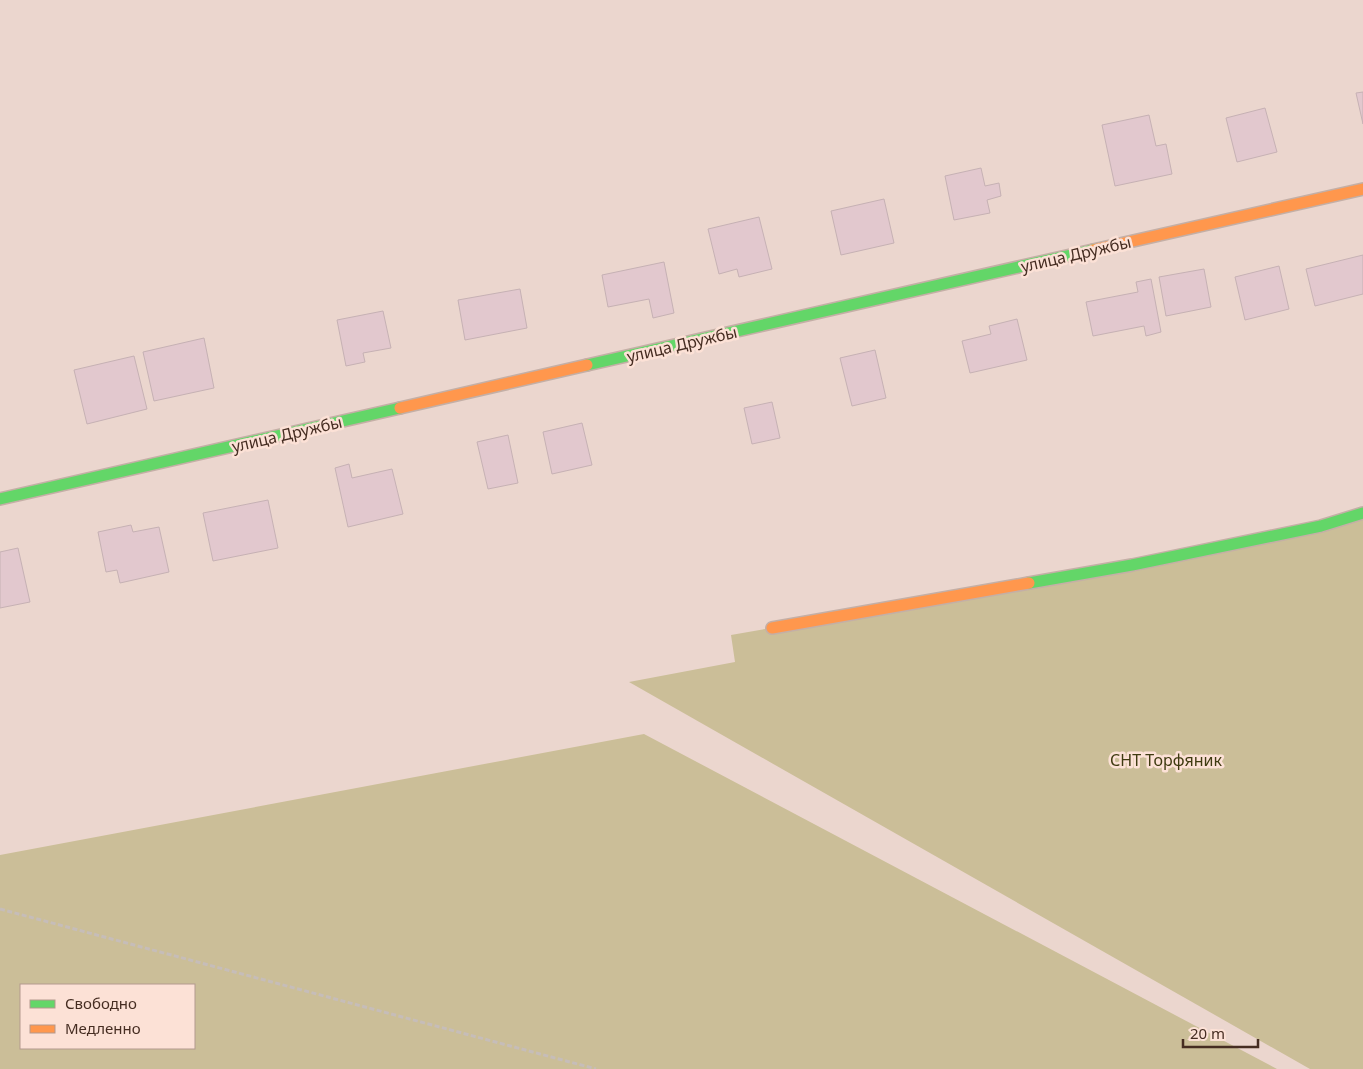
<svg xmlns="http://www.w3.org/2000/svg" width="1363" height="1069" font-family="'Noto Sans',sans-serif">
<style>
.green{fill:#cbbe98;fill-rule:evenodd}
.building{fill:#e2c8ce;stroke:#c6b1b4}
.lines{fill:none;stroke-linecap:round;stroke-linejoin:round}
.fast-casing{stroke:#c4afa6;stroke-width:14}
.slow-casing{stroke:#c4afa6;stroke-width:14}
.path{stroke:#c6bdb9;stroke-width:3;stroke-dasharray:5 2.5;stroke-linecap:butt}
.fast{stroke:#63d668;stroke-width:11}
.slow{stroke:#ff974d;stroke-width:11}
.labels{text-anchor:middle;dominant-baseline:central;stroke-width:5;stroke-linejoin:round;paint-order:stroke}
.street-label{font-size:16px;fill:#462d22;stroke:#fce1d6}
.park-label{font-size:16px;fill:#3f3b11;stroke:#fce1d6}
</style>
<rect width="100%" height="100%" fill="#ebd6ce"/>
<path class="green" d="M1363,513v556h-53l-681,-387 106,-20 -4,-27 401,-70z
M644,734l633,335h-1277v-214zM194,985v63h-173v-63z"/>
<path class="building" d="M1363,92v32l-7,-31z
M1265,108l12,44 -40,10 -11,-44z
M1149,115l7,31 10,-2 6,30 -57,12 -13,-61z
M981,168l4,18 14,-3 2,13 -14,4 3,13 -36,7 -9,-44z
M884,199l10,44 -53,12 -10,-44z
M759,217l13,52 -33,8 -2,-8 -18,5 -11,-45z
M1363,255v39l-48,12 -9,-37z
M664,262l10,51 -21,5 -4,-19 -41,8 -6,-32z
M1279,266l10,43 -44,11 -10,-43z
M1204,269l7,38 -45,9 -7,-39z
M1151,279l10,53 -15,4 -2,-10 -51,10 -7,-34 52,-10 -2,-10z
M520,289l7,39 -62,12 -7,-40z
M383,311l8,37 -28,5 2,9 -19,4 -9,-46z
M1017,319l10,41 -57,13 -8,-32 29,-7 -2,-8z
M204,338l10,50 -60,13 -11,-49z
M875,350l11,48 -34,8 -12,-48z
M134,356l13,53 -60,15 -13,-54z
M772,402l8,36 -28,6 -8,-36z
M582,423l10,42 -40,9 -9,-42z
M508,435l10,48 -30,6 -11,-47z
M349,464l3,14 40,-9 11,45 -55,13 -13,-59z
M268,500l10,48 -65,13 -10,-48z
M131,525l2,7 26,-5 10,45 -49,11 -3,-13 -11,2 -8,-40z
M18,548l12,54 -30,6v-56z"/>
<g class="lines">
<defs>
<path id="fast" d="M587,365l506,-115
M0,499l400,-91
M1029,583l103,-18 189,-39 42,-13"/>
<path id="slow" d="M1093,250l270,-61
M400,408l187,-43
M772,628l257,-45"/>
</defs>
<use href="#fast" class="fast-casing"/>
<use href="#slow" class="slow-casing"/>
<path class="path" d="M0,909l596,160"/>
<use href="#fast" class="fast"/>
<use href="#slow" class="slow"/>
</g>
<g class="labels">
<g class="street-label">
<text transform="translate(1076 254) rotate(-13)">улица Дружбы</text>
<text transform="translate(682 344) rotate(-13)">улица Дружбы</text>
<text transform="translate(287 434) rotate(-13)">улица Дружбы</text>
</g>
<g class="park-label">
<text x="1166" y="760">СНТ Торфяник</text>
</g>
</g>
<rect x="20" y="984" width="175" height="65" fill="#fce1d6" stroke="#b3998e"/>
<rect x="30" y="1000" width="25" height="8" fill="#63d668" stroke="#b3998e"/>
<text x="65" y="1009" font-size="15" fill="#462d22">Свободно</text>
<rect x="30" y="1025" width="25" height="8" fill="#ff974d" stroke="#b3998e"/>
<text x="65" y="1034" font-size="15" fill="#462d22">Медленно</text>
<path d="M1183 1039v8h75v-8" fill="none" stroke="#462d22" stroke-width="2.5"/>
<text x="1190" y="1039" font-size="15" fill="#462d22" stroke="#fce1d6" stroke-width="4" paint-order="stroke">20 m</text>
</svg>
